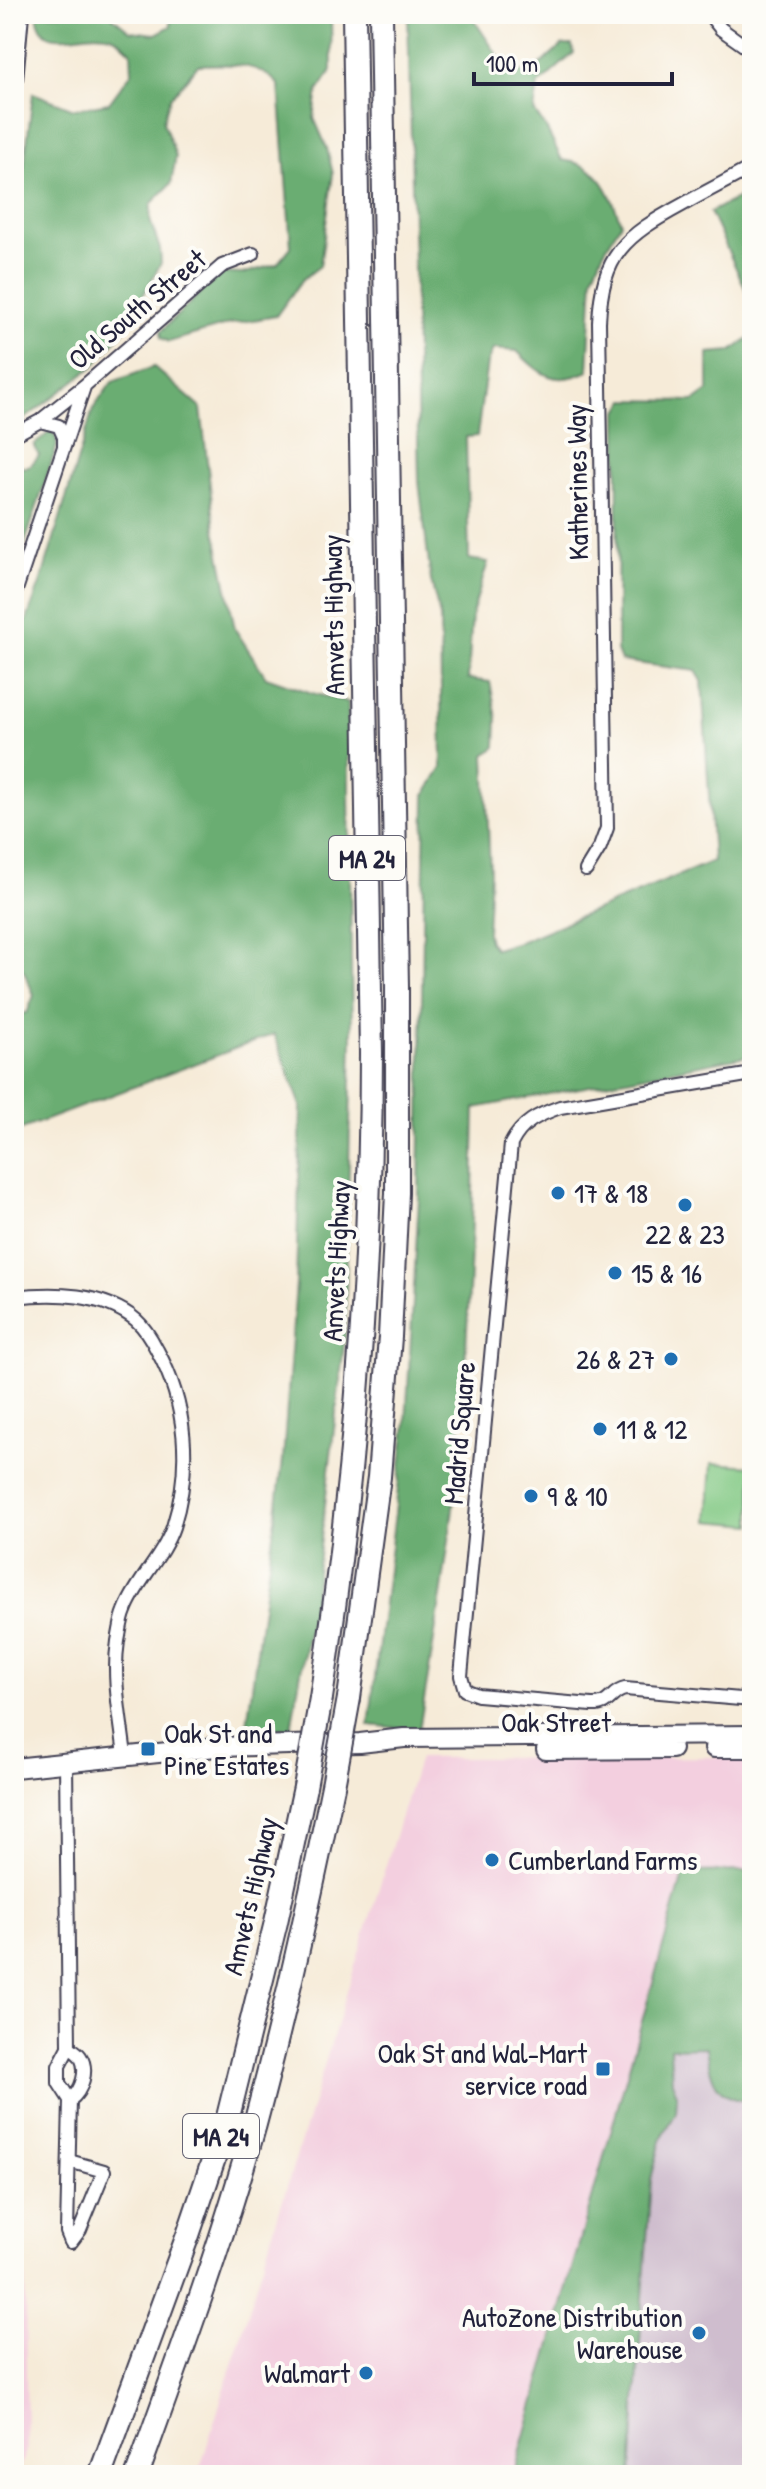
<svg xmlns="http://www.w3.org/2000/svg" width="766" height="2489" font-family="'Patrick Hand',sans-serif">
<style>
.built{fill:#f3cfdf}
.industrial{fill:#cfbdce}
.green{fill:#83c985;stroke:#527660;stroke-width:2}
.forest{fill:#6aad72;stroke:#466856;stroke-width:2}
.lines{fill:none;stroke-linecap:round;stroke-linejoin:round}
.minor-casing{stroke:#424053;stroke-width:16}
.tertiary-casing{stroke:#424053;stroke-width:20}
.secondary-casing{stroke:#424053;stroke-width:22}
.motorway-casing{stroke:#424053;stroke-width:26}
.minor{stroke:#fff;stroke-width:12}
.tertiary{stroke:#fff;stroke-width:16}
.secondary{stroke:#fff;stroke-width:18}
.motorway{stroke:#fff;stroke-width:22}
.motorway-bridge-casing{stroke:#424053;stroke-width:26;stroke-linecap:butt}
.motorway-bridge{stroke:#fff;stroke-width:22}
.poi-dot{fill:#1f6fb2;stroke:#fdfcf7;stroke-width:3}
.labels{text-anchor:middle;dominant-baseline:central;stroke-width:8;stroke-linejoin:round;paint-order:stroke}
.shield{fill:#fdfcf7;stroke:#646373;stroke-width:2}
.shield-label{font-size:26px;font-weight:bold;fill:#22223b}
.street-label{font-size:28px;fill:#22223b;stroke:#fdfcf7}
.poi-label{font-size:28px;fill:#22223b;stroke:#fdfcf7;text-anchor:start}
</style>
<rect width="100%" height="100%" fill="#fdfcf7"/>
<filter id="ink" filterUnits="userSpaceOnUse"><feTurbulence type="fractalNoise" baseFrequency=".0125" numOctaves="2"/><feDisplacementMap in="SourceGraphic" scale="16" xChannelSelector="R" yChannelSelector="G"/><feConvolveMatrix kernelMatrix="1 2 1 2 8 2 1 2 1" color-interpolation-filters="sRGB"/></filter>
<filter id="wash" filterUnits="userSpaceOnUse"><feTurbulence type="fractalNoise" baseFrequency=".006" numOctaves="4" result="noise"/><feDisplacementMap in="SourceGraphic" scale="32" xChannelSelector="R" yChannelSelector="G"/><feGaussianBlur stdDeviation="1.8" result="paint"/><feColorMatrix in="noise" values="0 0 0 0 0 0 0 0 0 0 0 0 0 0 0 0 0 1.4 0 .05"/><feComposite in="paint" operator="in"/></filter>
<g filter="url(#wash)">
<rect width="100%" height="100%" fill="#f6ebd8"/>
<path class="built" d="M752,1757v289l-92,-3 -29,432h-433l221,-717z
M24,2171l3,277 -10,27h-3v-303z"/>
<path class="industrial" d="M660,2042l92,4v429h-121z"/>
<path class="green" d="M712,1463l40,3v59l-44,-4z"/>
<path class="forest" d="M37,14h72l21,17 26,3 15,-8 -1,-12h161l1,56 -14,21 -4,27 13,30 6,26 -13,92 -17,13 -27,37 -46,8 -61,18 -8,-4v-7l60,-58 21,1 35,-10 14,-17 -12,-162c-22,-24 -50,-21 -81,-20l-28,33 -7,24 13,34 -5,28 -20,20 -1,16 10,29 1,14 -38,69 -29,34 -80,61v-177l19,-157 41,16 35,-6 23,-31 -1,-21c-6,-5 -13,-13 -20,-15 -30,-9 -69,20 -74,-22z
M408,14h62l38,57c23,7 38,-12 55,-26h9l2,8 -36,32 -4,26 13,19 15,30c38,4 47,30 59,63l-19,32 -9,22 -5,94c-32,16 -48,4 -71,-20l-24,-2 -6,14 -10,73 -11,1 3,122 19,3 -16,52 -4,65 22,3 7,36 -1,29 -11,8 5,116 -3,62 2,9 6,7 27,-8 191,-80 -11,-180 -6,-10 -75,-10 -4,-10 1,-238 8,-13 68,1 14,-10v-38l24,-2 20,-15v719l-277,53c-2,117 -7,234 -17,352 -8,90 -24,180 -39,270l-50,-5 37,-302 13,-226 6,-402 17,-27 -2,-151 -9,-36 -12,-99z
M738,198l14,36v69l-42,-91z
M154,367l47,41 14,121 20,100 31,48 46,16 36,9 4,338 -7,297 -31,261 -23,130 -45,3 37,-271 13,-177 5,-177 -27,-72 -260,98v-118l13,-1 7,-18 -11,-26 -9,-2v-312l28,-77 51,-169 19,-27z
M51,431l5,6 1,9 -43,130v-119l9,11 8,-3 8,-10 -5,-10z
M752,1871v230c-36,0 -42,-23 -46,-54l-36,1 2,34 5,12 -1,19 -14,24 -11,42 -20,296h-117l170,-603z"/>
</g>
<g filter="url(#ink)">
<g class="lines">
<defs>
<path id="minor" d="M709,14l12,15 31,22
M40,421l19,5 5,11v8
M14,435l26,-14 44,-35 138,-120 31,-12
M14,596l70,-209
M586,870l14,-23 7,-19 -8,-506c3,-68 26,-86 83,-117 23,-13 47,-25 70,-38
M752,1074l-192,33c-22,8 -38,15 -49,37l-50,532 4,14 13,5 114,10c19,1 18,-13 33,-16l127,11
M14,1297c39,-5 90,-4 122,23 9,8 16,20 21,30 30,54 35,117 16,177 -10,30 -38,56 -48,84 -4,9 -5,21 -7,30 -6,38 3,78 7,115
M66,1762l3,285 -10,19v17l11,17 -3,132 4,10 9,-12 24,-59 -35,-10
M69,2047c4,3 8,5 11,9 9,14 2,35 -10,44"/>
<path id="tertiary" d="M14,80l6,-66"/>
<path id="secondary" d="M714,1748h38
M546,1750l126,-1
M14,1768l202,-21 144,-4 44,-5 348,-3"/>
<path id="motorway" d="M321,1698c33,-214 50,-428 50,-645l-17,-1039
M349,1698l30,-221 11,-140 7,-144v-206l-16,-973
M100,2475l88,-240 40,-118 48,-195 29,-135
M137,2475c42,-116 85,-232 118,-351 30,-112 55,-225 78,-338"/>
</defs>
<use href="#minor" class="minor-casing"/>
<use href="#tertiary" class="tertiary-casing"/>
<use href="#secondary" class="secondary-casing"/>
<use href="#motorway" class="motorway-casing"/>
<use href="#minor" class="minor"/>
<use href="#tertiary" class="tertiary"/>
<use href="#secondary" class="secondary"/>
<use href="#motorway" class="motorway"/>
<defs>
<path id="motorway-bridge" d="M333,1786l16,-88
M305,1787l16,-89"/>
</defs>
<use href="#motorway-bridge" class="motorway-bridge-casing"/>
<use href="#motorway-bridge" class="motorway-bridge"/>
</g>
</g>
<g class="poi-dot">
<circle cx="558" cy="1193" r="8"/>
<circle cx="685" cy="1205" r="8"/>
<circle cx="615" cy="1273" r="8"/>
<circle cx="671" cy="1359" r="8"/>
<circle cx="600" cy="1429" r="8"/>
<circle cx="531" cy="1496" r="8"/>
<rect x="140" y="1741" width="16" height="16" rx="4"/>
<circle cx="492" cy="1860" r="8"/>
<rect x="595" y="2061" width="16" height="16" rx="4"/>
<circle cx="699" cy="2333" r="8"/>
<circle cx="366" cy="2373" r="8"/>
</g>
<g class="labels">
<g class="shield">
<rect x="329" y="836" width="76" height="44" rx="6"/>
<rect x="183" y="2114" width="76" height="44" rx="6"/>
</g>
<g class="shield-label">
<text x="367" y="858">MA 24</text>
<text x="221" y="2136">MA 24</text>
</g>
<g class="street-label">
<text transform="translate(137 309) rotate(-40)">Old South Street</text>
<text transform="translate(577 482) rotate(-91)">Katherines Way</text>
<text transform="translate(333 615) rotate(-91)">Amvets Highway</text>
<text transform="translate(336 1261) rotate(-87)">Amvets Highway</text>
<text transform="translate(459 1433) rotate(-85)">Madrid Square</text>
<text x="556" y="1722">Oak Street</text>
<text transform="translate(250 1896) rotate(-77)">Amvets Highway</text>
</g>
<g class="poi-label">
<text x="574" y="1193">17 &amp; 18</text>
<text x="685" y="1234" text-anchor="middle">22 &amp; 23</text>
<text x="631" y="1273">15 &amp; 16</text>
<text x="655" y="1359" text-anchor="end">26 &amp; 27</text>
<text x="616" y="1429">11 &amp; 12</text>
<text x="547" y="1496">9 &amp; 10</text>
<text x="164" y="1733">Oak St and<tspan x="164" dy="32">Pine Estates</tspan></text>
<text x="508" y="1860">Cumberland Farms</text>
<text x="587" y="2053" text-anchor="end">Oak St and Wal-Mart<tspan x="587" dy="32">service road</tspan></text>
<text x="683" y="2317" text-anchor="end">AutoZone Distribution<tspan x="683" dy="32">Warehouse</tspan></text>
<text x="350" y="2373" text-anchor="end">Walmart</text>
</g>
</g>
<rect width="766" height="2489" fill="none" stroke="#fdfcf7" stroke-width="48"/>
<path d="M474 72v12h198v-12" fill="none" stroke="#22223b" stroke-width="4"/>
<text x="486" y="72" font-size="24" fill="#22223b" stroke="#fdfcf7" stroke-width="6" paint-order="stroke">100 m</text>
</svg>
